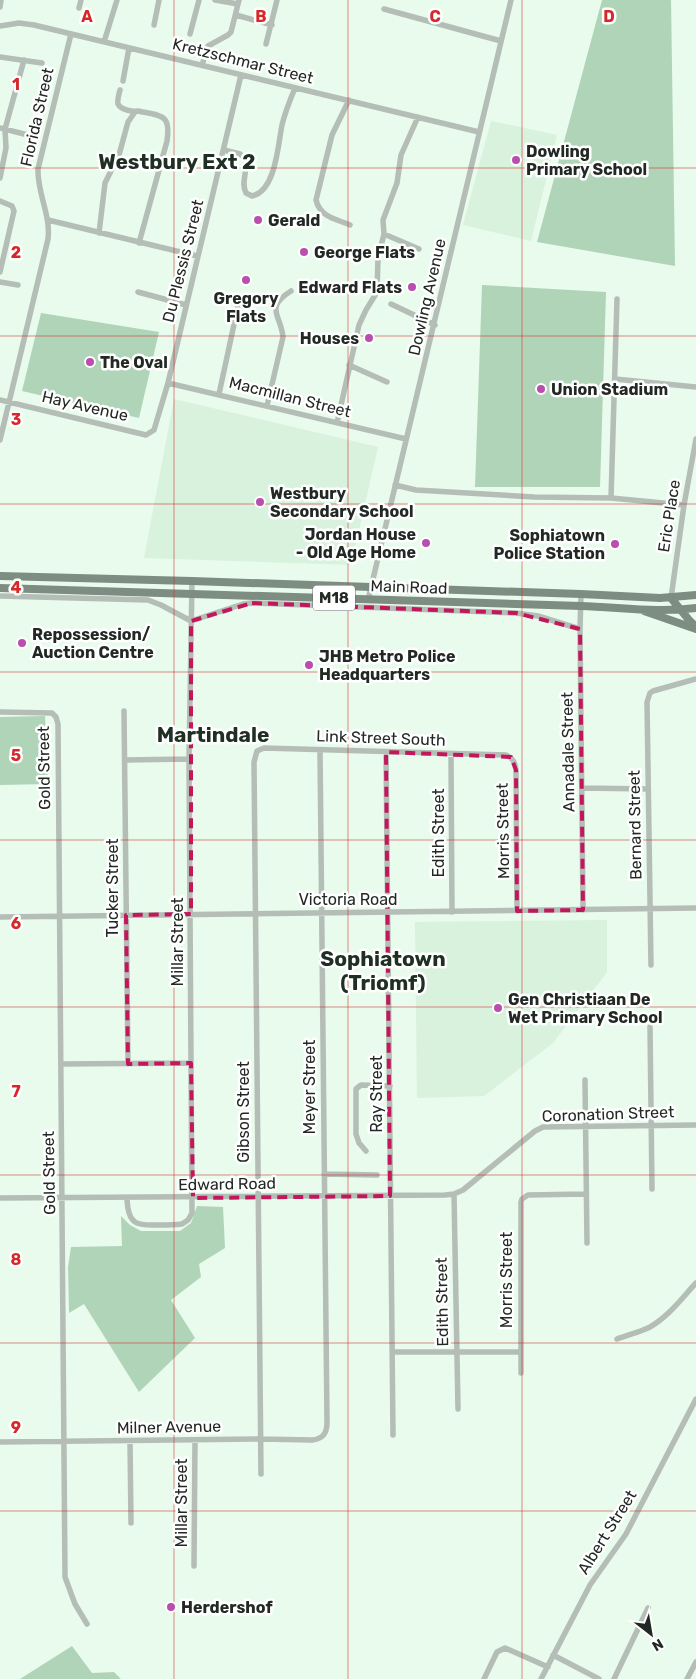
<svg xmlns="http://www.w3.org/2000/svg" width="696" height="1679" font-family="Rubik,sans-serif">
<style>
.built{fill:#d8f2dd}
.green{fill:#b0d4b8}
.lines{fill:none;stroke-linecap:round;stroke-linejoin:round}
.minor{stroke:#b4bdb6;stroke-width:5.5}
.major{stroke:#7e8d81;stroke-width:8}
.marked{fill:none;stroke:#c2185b;stroke-width:4;stroke-dasharray:10 6;stroke-linejoin:round}
.grid{fill:none;stroke:#d62828;stroke-width:1;stroke-opacity:0.55}
.poi-dot{fill:#b94eaf;stroke:#fff;stroke-width:2}
.labels{text-anchor:middle;dominant-baseline:central;stroke-width:5;stroke-linejoin:round;paint-order:stroke}
.shield{fill:#fff;stroke:#646966;stroke-width:1}
.shield-label{font-size:15px;font-weight:bold;fill:#222924}
.street-label{font-size:16px;fill:#222924;stroke:#fff}
.poi-label{font-size:16px;font-weight:bold;fill:#222924;stroke:#fff;text-anchor:start}
.district-label{font-size:21px;font-weight:bold;fill:#202f24;stroke:#fff}
.grid-label{font-size:16px;text-anchor:middle;font-weight:bold;fill:#d62828;stroke:#fff;stroke-width:5;stroke-linejoin:round;paint-order:stroke}
</style>
<rect width="100%" height="100%" fill="#e8fbec"/>
<path class="built" d="M491,121l66,14 -26,106 -68,-16z
M174,399l204,48 -27,118 -207,-7z
M607,920v52l-54,71 -69,53 -67,2 -2,-176z"/>
<path class="green" d="M602,0h69l4,266 -138,-24z
M482,285l124,7 -6,195h-125z
M41,313l118,19 -20,86 -117,-27z
M45,716l3,68 -48,1v-68z
M197,1206l26,1 2,41 -26,16 2,13 -30,23 24,38 -56,54 -55,-88 -15,9 -1,-46 3,-20 51,-1 -1,-30 9,9 11,6h39l11,-8z
M72,1646l20,27 22,-1 7,7h-101z"/>
<g class="lines">
<path class="minor" d="M215,0l23,4
M0,7l1,-7
M79,8l2,-8
M384,9l117,32
M236,15l36,10
M154,25l5,-25
M0,26l19,-3 15,2 445,107
M190,34l9,-34
M104,42l13,-42
M266,44l11,-44
M0,57l42,6
M202,65l6,-19 20,-11 3,-3 8,-32
M123,81l6,-33
M120,90c-1,4 -3,10 -2,14 3,6 15,8 20,7 24,5 33,3 29,30l-28,102
M349,100l-17,35 -16,65c4,17 20,19 34,25
M418,117l-17,38 -4,28 -14,37 1,14 35,15
M0,128l28,7
M224,150l16,4 5,4c4,12 -5,24 1,35l6,3c24,-5 26,-52 30,-71 3,-13 8,-25 13,-37
M0,178l6,-30 -1,-19 19,-69
M0,201l12,5 2,5 -14,61
M48,220l149,36
M99,233l6,-50 14,-28 9,-33 7,-10
M0,282l18,3
M138,292l48,13
M391,304l44,21
M349,365l38,17
M615,379l81,8
M168,383l238,56
M219,394l19,-88 -3,-4 -13,-5
M0,400l146,35 8,-5 14,-47 73,-308
M267,406l16,-69c-2,-22 -19,-29 8,-46
M337,423l22,-98 7,-15 11,-18 1,-34 6,-24
M0,440l48,-201c3,-24 -11,-46 -10,-70l33,-135
M395,485l21,5 118,7 77,1 73,7
M611,498l6,-199
M581,594l-1,35 3,281
M0,596l148,4 13,5 30,16 52,-17 9,-1 264,10 22,3 42,13
M671,598l13,-93 12,-66
M368,600l143,-600
M124,711l4,353
M0,712l52,1 4,4 2,7 7,853 10,27 12,20
M386,752l7,683
M451,754l1,158
M125,760l64,-1
M582,788l66,1
M0,917l696,-9
M651,965l-4,-263 3,-9 3,-2 43,-12
M650,1027l2,162
M61,1064l130,-1
M585,1080l2,163
M366,1151l-7,-8 -3,-9v-45l5,-4 29,1
M324,1174l53,1
M454,1194l4,215
M0,1198l445,-3 9,-1 9,-4 72,-59 8,-4 153,-2
M127,1199c1,24 8,27 31,26 8,0 16,0 24,-1l6,-4 4,-7 -3,-454 3,-178
M617,1339c11,-4 23,-7 33,-12 19,-11 32,-29 46,-44
M392,1352h128
M521,1373v-171l1,-3 6,-4 58,-1
M130,1441l1,82
M0,1442l261,-3 51,1c10,-1 15,-6 15,-17l-7,-673
M261,1474l-7,-712 3,-11 7,-3 242,7c7,3 9,7 10,15l1,141
M194,1566l1,-125
M553,1655l46,24
M484,1679l13,-27 8,-4 43,19
M541,1679l49,-94 36,-51 70,-135
M614,1679l34,-71
M687,1679l9,-17"/>
<path class="major" d="M0,576l192,5 389,13 79,4 36,-3
M0,588l581,18c38,1 77,7 115,2
M671,598l18,22 7,7
M644,611l52,18"/>
</g>
<path class="marked" d="M252,603l264,10 64,16 3,281 -66,1 -1,-141 -5,-13 -125,-5 4,444 -197,2 -2,-135 -63,1 -2,-149 65,-1v-293z"/>
<path class="grid" d="M174,0v1679M348,0v1679M522,0v1679M0,168h696M0,336h696M0,504h696M0,672h696M0,840h696M0,1007h696M0,1175h696M0,1343h696M0,1511h696"/>
<g class="poi-dot">
<circle cx="516" cy="160" r="5"/>
<circle cx="258" cy="220" r="5"/>
<circle cx="304" cy="252" r="5"/>
<circle cx="246" cy="280" r="5"/>
<circle cx="412" cy="287" r="5"/>
<circle cx="369" cy="338" r="5"/>
<circle cx="90" cy="362" r="5"/>
<circle cx="541" cy="389" r="5"/>
<circle cx="260" cy="502" r="5"/>
<circle cx="426" cy="543" r="5"/>
<circle cx="615" cy="544" r="5"/>
<circle cx="22" cy="643" r="5"/>
<circle cx="309" cy="665" r="5"/>
<circle cx="498" cy="1008" r="5"/>
<circle cx="171" cy="1607" r="5"/>
</g>
<g class="labels">
<rect class="shield" x="313" y="585.5" width="42" height="25" rx="4"/>
<g class="shield-label">
<text x="334" y="598">M18</text>
</g>
<g class="street-label">
<text transform="translate(243 61) rotate(14)">Kretzschmar Street</text>
<text transform="translate(37 117) rotate(-77)">Florida Street</text>
<text transform="translate(183 261) rotate(-76)">Du Plessis Street</text>
<text transform="translate(427 297) rotate(-77)">Dowling Avenue</text>
<text transform="translate(290 397) rotate(14)">Macmillan Street</text>
<text transform="translate(85 406) rotate(13)">Hay Avenue</text>
<text transform="translate(669 516) rotate(-81)">Eric Place</text>
<text transform="translate(409 587) rotate(2)">Main Road</text>
<text transform="translate(381 738) rotate(2)">Link Street South</text>
<text transform="translate(568 752) rotate(-91)">Annadale Street</text>
<text transform="translate(44 768) rotate(-91)">Gold Street</text>
<text transform="translate(635 825) rotate(-91)">Bernard Street</text>
<text transform="translate(503 831) rotate(-91)">Morris Street</text>
<text transform="translate(438 833) rotate(-90)">Edith Street</text>
<text transform="translate(112 888) rotate(-90)">Tucker Street</text>
<text x="348" y="899">Victoria Road</text>
<text transform="translate(177 942) rotate(-90)">Millar Street</text>
<text transform="translate(309 1087) rotate(-90)">Meyer Street</text>
<text transform="translate(376 1094) rotate(-90)">Ray Street</text>
<text transform="translate(243 1112) rotate(-90)">Gibson Street</text>
<text transform="translate(608 1114) rotate(-2)">Coronation Street</text>
<text transform="translate(49 1173) rotate(-91)">Gold Street</text>
<text transform="translate(227 1184) rotate(-1)">Edward Road</text>
<text transform="translate(506 1280) rotate(-90)">Morris Street</text>
<text transform="translate(442 1302) rotate(-91)">Edith Street</text>
<text transform="translate(169 1427) rotate(-1)">Milner Avenue</text>
<text transform="translate(181 1503) rotate(-90)">Millar Street</text>
<text transform="translate(607 1532) rotate(-58)">Albert Street</text>
</g>
<g class="poi-label">
<text x="526" y="151">Dowling<tspan x="526" dy="18">Primary School</tspan></text>
<text x="268" y="220">Gerald</text>
<text x="314" y="252">George Flats</text>
<text x="402" y="287" text-anchor="end">Edward Flats</text>
<text x="246" y="298" text-anchor="middle">Gregory<tspan x="246" dy="18">Flats</tspan></text>
<text x="359" y="338" text-anchor="end">Houses</text>
<text x="100" y="362">The Oval</text>
<text x="551" y="389">Union Stadium</text>
<text x="270" y="493">Westbury<tspan x="270" dy="18">Secondary School</tspan></text>
<text x="416" y="534" text-anchor="end">Jordan House<tspan x="416" dy="18">- Old Age Home</tspan></text>
<text x="605" y="535" text-anchor="end">Sophiatown<tspan x="605" dy="18">Police Station</tspan></text>
<text x="32" y="634">Repossession/<tspan x="32" dy="18">Auction Centre</tspan></text>
<text x="319" y="656">JHB Metro Police<tspan x="319" dy="18">Headquarters</tspan></text>
<text x="508" y="999">Gen Christiaan De<tspan x="508" dy="18">Wet Primary School</tspan></text>
<text x="181" y="1607">Herdershof</text>
</g>
<g class="district-label">
<text x="177" y="161">Westbury Ext 2</text>
<text x="213" y="734">Martindale</text>
<text x="383" y="958">Sophiatown<tspan x="383" dy="24">(Triomf)</tspan></text>
</g>
</g>
<g class="grid-label">
<text x="87" y="22">A</text>
<text x="261" y="22">B</text>
<text x="435" y="22">C</text>
<text x="609" y="22">D</text>
<text x="16" y="90">1</text>
<text x="16" y="258">2</text>
<text x="16" y="425">3</text>
<text x="16" y="593">4</text>
<text x="16" y="761">5</text>
<text x="16" y="929">6</text>
<text x="16" y="1097">7</text>
<text x="16" y="1265">8</text>
<text x="16" y="1433">9</text>
</g>
<g transform="translate(651 1634) rotate(149)" stroke="#ffffff" stroke-width="4" paint-order="stroke">
<path d="M0-4L9 19L0 12L-9 19Z" fill="#222924"/>
<text y="-8" font-size="14" font-weight="bold" text-anchor="middle" fill="#222924">N</text>
</g>
</svg>
